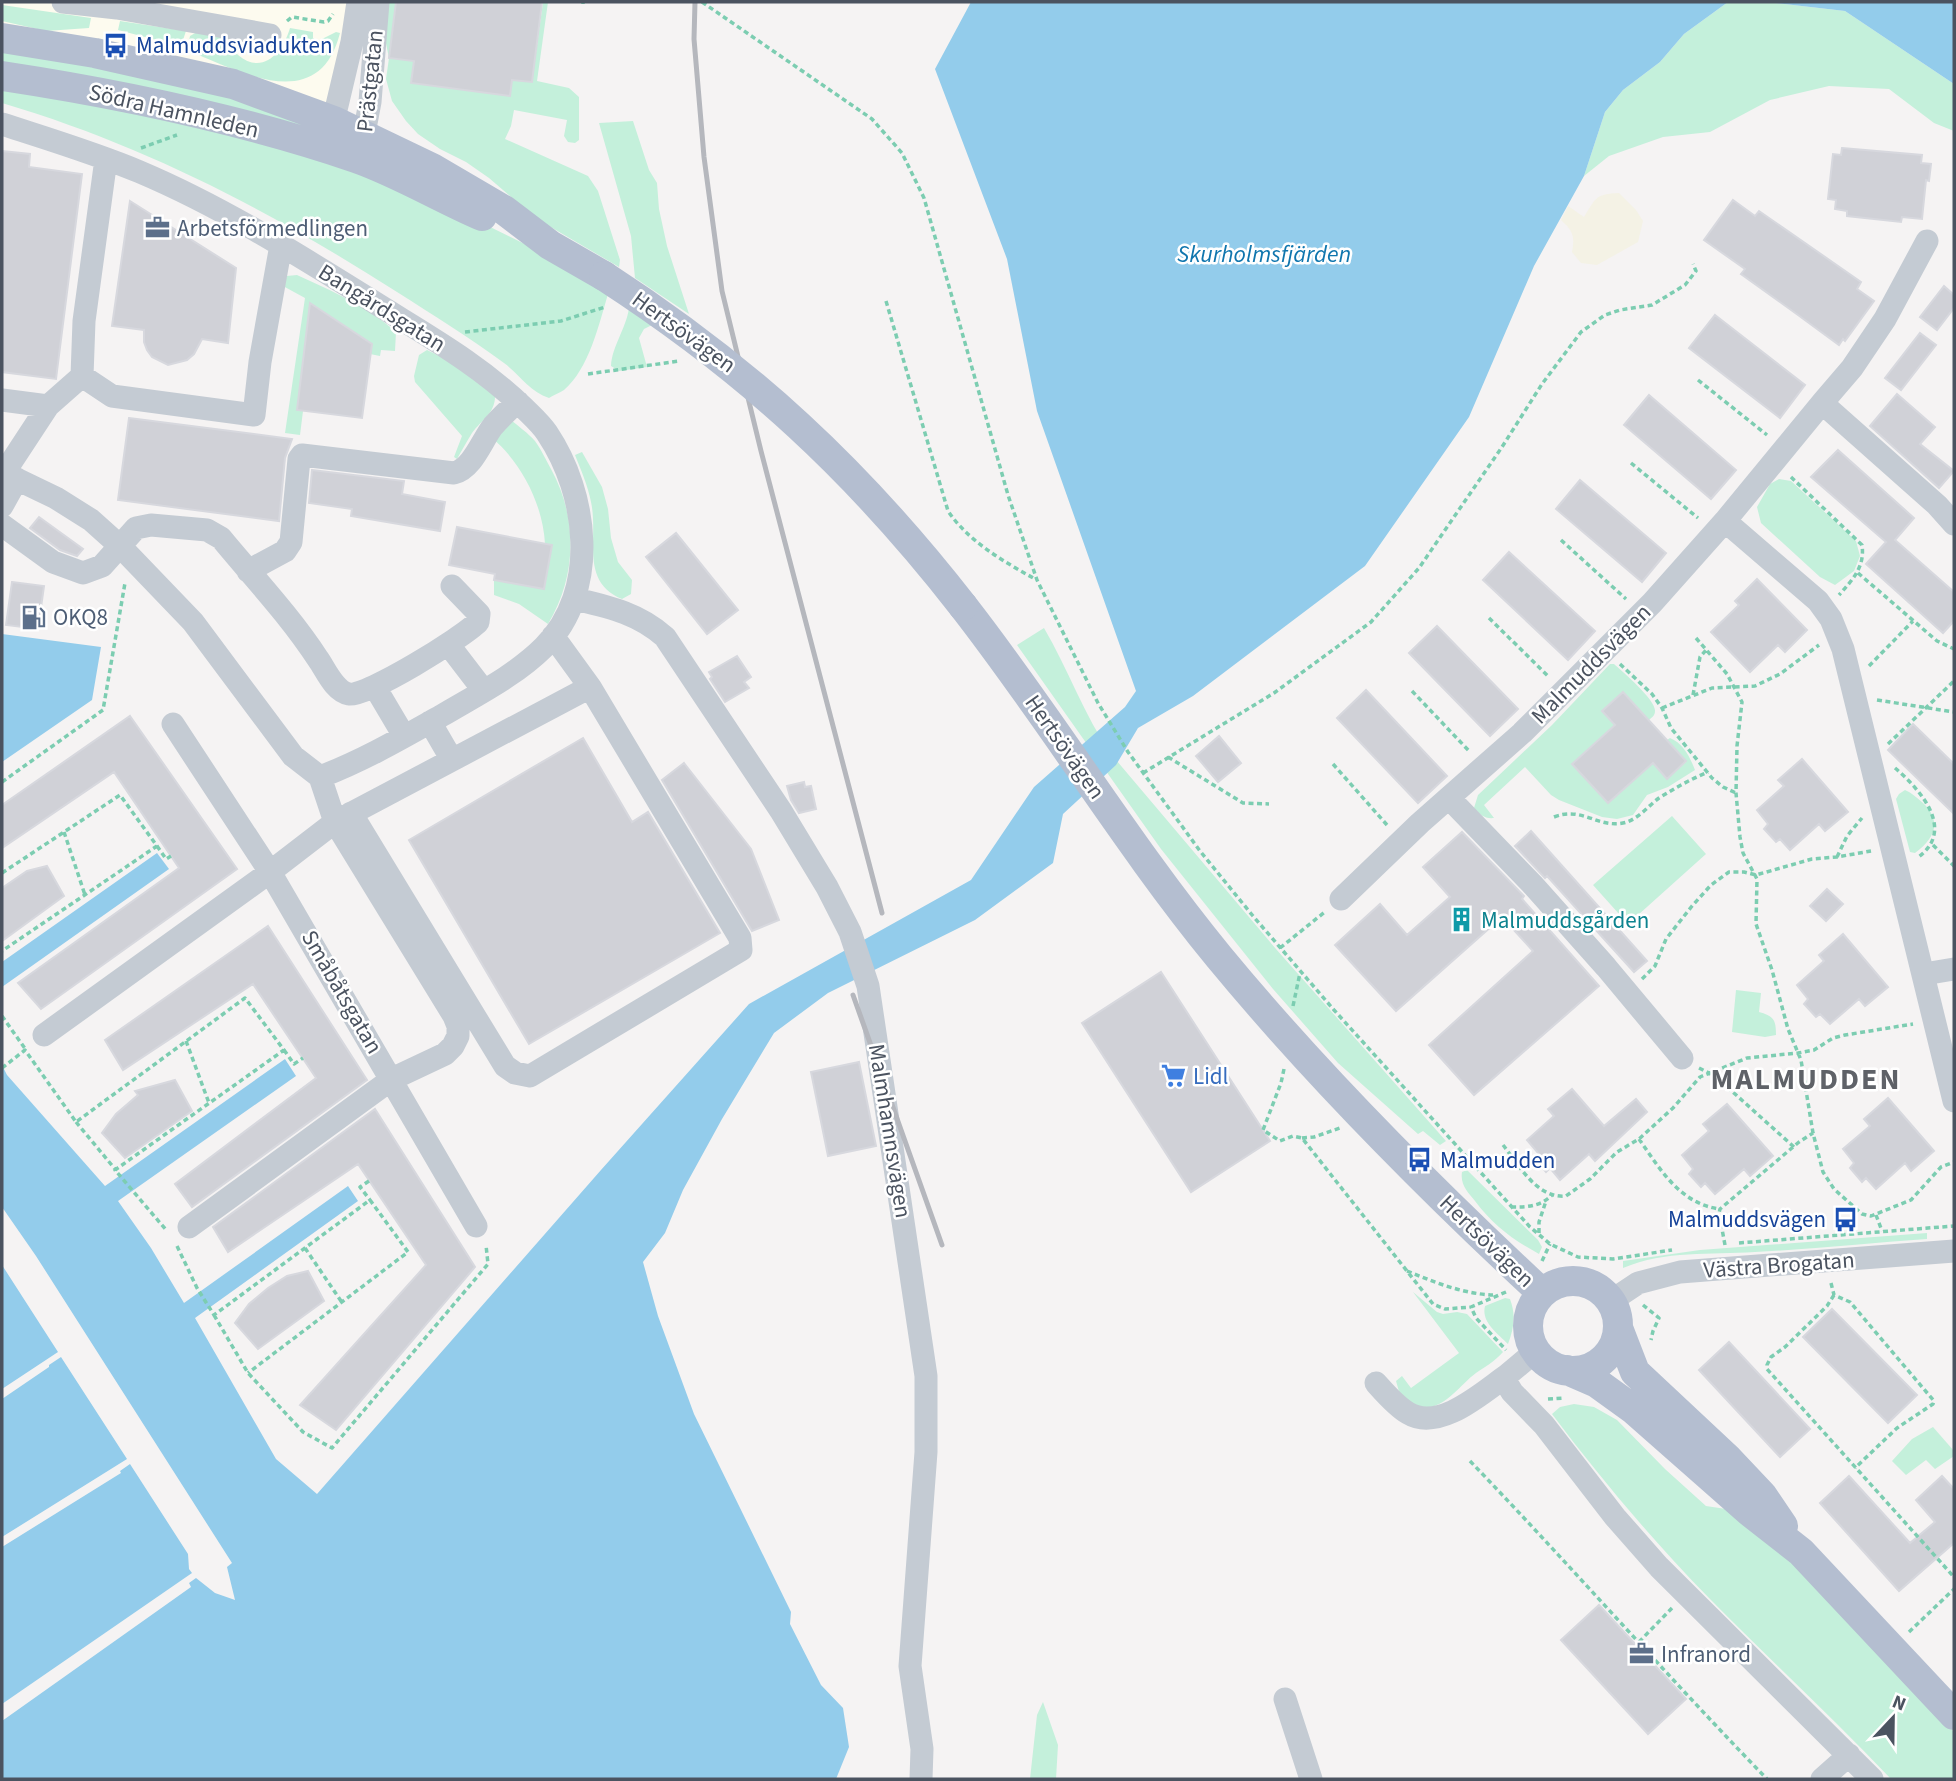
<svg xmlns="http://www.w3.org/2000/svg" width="1956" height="1781" font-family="'Source Sans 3',sans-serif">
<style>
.commercial{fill:#fdfbef}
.green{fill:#c4f0db}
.sand{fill:#f4f2e5}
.water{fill:#93cceb}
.pier{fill:#f5f3f3}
.building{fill:#d0d1d7;stroke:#d7d8de;stroke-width:2}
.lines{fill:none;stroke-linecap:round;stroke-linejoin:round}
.path{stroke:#7ccdb1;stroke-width:3.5;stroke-dasharray:5 3.5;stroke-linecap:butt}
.minor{stroke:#c4cbd3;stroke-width:23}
.major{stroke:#b4bed0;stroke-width:30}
.rail{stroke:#b5b7bd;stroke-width:5}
.major-bridge{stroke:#b4bed0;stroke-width:30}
.labels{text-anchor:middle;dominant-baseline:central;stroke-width:5;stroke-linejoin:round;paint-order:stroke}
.transit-label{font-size:23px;fill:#164399;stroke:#fff;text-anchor:start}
.street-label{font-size:23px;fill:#4b5360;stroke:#fff}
.service-label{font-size:23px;fill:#4e5e75;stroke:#fff;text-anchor:start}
.culture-label{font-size:23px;fill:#0d838f;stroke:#fff;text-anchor:start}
.shop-label{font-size:23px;fill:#366cbe;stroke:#fff;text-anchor:start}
.water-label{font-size:24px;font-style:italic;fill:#1076ae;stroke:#fff}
.district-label{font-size:30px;font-weight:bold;letter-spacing:2px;fill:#5f6268;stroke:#fff}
</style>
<rect width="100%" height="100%" fill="#f5f3f3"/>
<path class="commercial" d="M2,2h356l-24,119 -332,-83z"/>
<path class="green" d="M387,2h9l-7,56 25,3 -3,22 98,12 3,-15 20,2 11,-80h5l-11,79 32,7 10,9v43l-4,3 -7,-1 -4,-6 3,-16 -53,-10 -3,16 -6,13 83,37 10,15 22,69 -1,7 -82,-48 -48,-41 -23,-16 -26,-13 -22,-15 -12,-13 -14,-20 -6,-22 3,-21 -6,-29z
M1728,2h38l79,9 109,73v47l-20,-8 -45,-34 -60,-3 -59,14 -60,32 -47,5 -54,19 -25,20 21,-64 18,-22 37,-28 24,-28z
M2,5l89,13 -2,10 -43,3 -44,-10z
M120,21l66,10 -4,12 -10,1 -54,-14z
M290,28l23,4v6l5,3 18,-9 4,1c-21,83 -100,39 -153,17l3,-14 7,-4c8,1 20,2 27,6 6,3 9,12 14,17 25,21 45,-3 52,-27z
M2,47l217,44 105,41 -322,-69z
M2,83l314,72 166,68 71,35 55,36c-9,30 -19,75 -44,96 -4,3 -11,5 -15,8 -19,-6 -30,-24 -45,-35 -35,-26 -71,-48 -107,-71 -127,-81 -250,-146 -395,-189z
M633,121l16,49 8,13 2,26 8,37 22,68 -54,-36 -4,-42 -32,-113z
M297,275c35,16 70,31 99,57l-1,19 -14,-1 -1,6 -10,-2 1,-10 -61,-41 -13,106 6,2 -3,24 -15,-2 20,-135 -22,-12 4,-10z
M629,308l25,16 -10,5 -5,9 8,29 -28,4 -8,-5c1,-20 15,-37 18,-58z
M427,350l41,20 27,24c1,19 -13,25 -23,39 -5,8 -10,17 -15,26l-3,-2 8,-21 -47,-54 -1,-6 5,-21z
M510,419c8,7 18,14 25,22 6,8 11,19 16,28 27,49 26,107 -3,155l-29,-20 -25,-9v-15l50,9 8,-43 -7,-2c-2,-39 -23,-81 -53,-106z
M582,452l20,35 6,22 3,29 7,24 14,18 -1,14 -9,5c-43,-18 -23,-61 -31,-97 -3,-16 -10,-32 -16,-47z
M1779,479l12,2 65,60 4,15 -6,15 -19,14 -15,-8 -59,-54 -4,-16 13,-23z
M1044,628c24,41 40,87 67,126l165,195 170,192 -6,4 -17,-14 -5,3 -80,-71 -65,-74 -112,-140 -144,-204z
M1610,664h4c9,8 42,36 41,47 0,5 -3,6 -6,9l-27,-28 -20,19 13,14 -43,39 36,39 45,-40 14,16 19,-17 -19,-22 3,-2c13,5 20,19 25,32l-27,17 -21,8 -14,20 -16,4 -15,-2 -43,-17 -8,-5 -26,-28 -41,38 10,13c-9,1 -14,-3 -20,-10l4,-13 74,-70z
M1905,790c7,3 12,8 18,13 20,19 11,36 -8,50l-5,-1 -14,-53 3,-5z
M1672,816l34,38 -78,70 -35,-39z
M1736,990l25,3 -2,19c15,4 17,8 17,23l-11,2 -33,-5z
M1467,1170l71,70 4,7 -3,7c-26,-14 -46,-29 -64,-53 -7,-9 -15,-16 -13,-29z
M1927,1233v6c-57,4 -114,10 -172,13 -45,3 -89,-2 -132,16v-7l77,-11z
M1413,1292l24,20 6,2 14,-2 10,2 36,38c-9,10 -17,14 -27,21 -15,11 -30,34 -51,35 -8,0 -17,-8 -25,-13l-4,-14 6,-5 9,12 48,-35z
M1505,1298l5,1c6,16 4,29 -2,45 -11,-11 -27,-22 -23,-38z
M1574,1404l20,3 23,13 48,49 41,37 20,3 35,21 132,133 61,69v47h-63c-58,-61 -121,-119 -181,-180 -57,-58 -109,-120 -158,-185l8,-7z
M1933,1427l21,24v5l-19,13 -9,-9 -20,15 -14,-14 20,-22z
M1043,1702l15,43 -2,34h-26l7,-64z"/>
<path class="sand" d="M1619,193l17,17 7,11 -5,21 -41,23 -16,-2 -9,-11c3,-16 1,-21 -11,-32l7,-14 16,11c12,-19 11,-23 35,-24z"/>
<path class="water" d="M971,2h757l-44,32 -24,28 -37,28 -18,22 -21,64 -50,90 -65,151 -104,149 -172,130 -55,32 -22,37 -53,49 -10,49 -78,57 -147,73 -54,40 -52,86 -39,71 -18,43 -22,29 15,54 36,98 97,198 -1,12 31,61 22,23 6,39 -13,32h-834v-714l5,10 98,111 180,-127 11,17 -178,125 33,47 33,55 164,-117 10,15 -163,117 81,141 41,35 284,-324 148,-166 222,-124 63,-93 91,-80 11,-16 -99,-280 -30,-152 -72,-190z
M1766,2h188v82l-109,-73z
M2,634l99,13 -9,53 -90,62z
M157,853l12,16 -167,118v-25z"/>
<path class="pier" d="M2,1207l34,49 196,307 -5,4 8,33 -20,-7 -19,-15 -7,5 2,4 -189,134v-17l190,-131 -3,-4 -1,-15 -58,-90 -10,7 1,2 -119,74v-10l125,-78 -66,-102 -12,8v2l-47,32v-10l56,-37 -56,-87z"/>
<path class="building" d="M396,2h146l-10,80 -20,-2 -2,16 -99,-13 3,-22 -25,-3z
M1842,148l80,7 -1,8 10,1 -2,17 -3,-1 -4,39 -20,-2 -1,5 -54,-6v-5l-12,-2 1,-9 -8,-1 5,-45 8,1z
M2,151l28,3 -1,13 53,7 -26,205 -54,-7z
M1733,200l22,16 4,-5 102,71 -4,7 17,12 -29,40 -2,-2 -4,6 -41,-30 -57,-41 4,-5 -41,-29z
M130,201l106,67 -8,75 -26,-4 -8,15 -7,6 -19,5 -16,-8 -5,-7 -3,-8v-12l-32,-4z
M1944,286l10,9v13l-17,22 -17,-13z
M310,303l62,41 -10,74 -65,-8z
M1715,315l90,70 -25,33 -91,-70z
M1920,333l16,12 -35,45 -16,-12z
M1897,394l38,33 -15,17 34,27 -15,17 -69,-62z
M1649,395l87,75 -25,29 -87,-74z
M129,418l163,21 -7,19 -6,63 -161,-21z
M1838,450l76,68 -19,22 59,52v29l-11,12 -77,-69 20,-22 -75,-65z
M312,470l92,11 -2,13 43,8 -5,29 -89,-15 1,-7 -43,-6z
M1580,480l86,73 -24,29 -86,-73z
M39,517l44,32 -6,7 -17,-6 -30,-22z
M457,527l95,18 -8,44 -50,-9 1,-6 -46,-9z
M676,533l62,77 -31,24 -61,-77z
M1509,552l86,79 -27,29 -85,-80z
M1757,579l50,51 -22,22 -7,-7 -28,27 -39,-40 28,-27 -4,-4z
M12,582l32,4 -6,43 -32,-4z
M1437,626l81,83 -28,27 -81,-83z
M737,656l14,21 -7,5 5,6 -24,14 -15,-23 2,-2 -3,-5z
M1366,690l81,86 -29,27 -81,-85z
M1623,692l63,69 -19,18 -14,-16 -45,40 -36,-39 43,-39 -13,-14z
M130,716l107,153 -196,140 -23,-26 161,-115 -65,-96 -112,76v-43z
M1913,724l41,40v50l-66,-64z
M1219,736l22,27 -23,19 -22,-26z
M583,738l49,84 16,-10 72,121 -191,111 -120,-204z
M1802,759l46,53 -23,19 -6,-7 -29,26 -10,-11 -4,3 -12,-13 4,-5 -11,-14 27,-24 -6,-6z
M684,763l67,86 28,71 -27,11 -90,-151z
M804,782l1,5 6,-1 5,23 -17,4 -8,-13 -4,-14z
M1531,831l116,130 -13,11 -87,-96 -2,2 -30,-32z
M1462,832l62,64 -2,3 77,87 -125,109 -45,-50 104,-94 -31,-34 -106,94 -61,-66 45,-41 27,31 43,-38 -27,-30z
M47,866l17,30 -62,45v-53l25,-17z
M1827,889l16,15 -17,17 -16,-15z
M268,926l99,154 -175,127 -17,-23 141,-106 -63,-94 -130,86 -18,-30z
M1843,934l45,53 -23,19 -6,-7 -29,25 -10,-10 -4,3 -12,-13 4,-5 -11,-14 27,-24 -5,-6z
M1161,972l109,169 -79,51 -109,-169z
M859,1062l17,84 -48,10 -17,-84z
M175,1080l17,31 -67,47 -23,-25 14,-19 22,-19 -3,-4z
M1572,1089l32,37 32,-27 11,13 -52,49 -6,-7 -29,26 -10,-12 -4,4 -12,-14 5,-4 -12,-14 27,-24 -6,-7z
M1888,1098l46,53 -23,20 -6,-8 -29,26 -10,-11 -4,4 -12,-14 4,-5 -11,-14 27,-23 -6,-7z
M1727,1104l46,52 -23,20 -6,-7 -29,25 -10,-11 -4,4 -12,-13 4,-5 -11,-14 27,-24 -6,-7z
M375,1109l100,158 -139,163 -36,-25 126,-140 -68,-101 -130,88 -15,-25z
M308,1271l16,30 -66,48 -23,-26 14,-19 19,-16 19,-12z
M1832,1309l85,86 -29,28 -85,-86z
M1729,1342l81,87 -30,28 -81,-87z
M1849,1476l61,67 25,-21 -19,-22 26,-24 12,13v54l-55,48 -79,-88z
M1599,1605l87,94 -38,35 -87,-94z"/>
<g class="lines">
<path class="path" d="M583,2v2
M702,2l170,117 30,34 22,45 84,297 29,85 61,123 30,49 72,99 53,65 81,94 196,217 20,17 28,13 35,2 59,-9
M287,21l5,-4 32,5 4,-1 5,-7
M141,148l36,-13
M886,301l62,210c21,31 55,50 87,68
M465,332l96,-11 44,-14
M588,374l91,-13
M1698,380l69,55
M1631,463l67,55
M1791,477l71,68c3,22 -9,34 -23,50
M1561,540l65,59
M1858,573l79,68 17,8
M1489,618l59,58
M1696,638l31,36 15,28 -5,44 -1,47 4,44 3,16 14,26 -1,45 16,46 16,59 13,31 12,73 10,39 11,17 28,25 9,2 40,-16 30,-33 13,-5
M1620,664l32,30 10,14 9,20 41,50 11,9 13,6
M1869,666l44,-45
M1412,691l58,61
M1693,695l7,-38 6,-7
M1877,700l77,12
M1662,708l50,-20 43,-2 25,-12 39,-29
M1888,744l66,-63
M1168,757l75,46 26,1
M1333,764l54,61
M1895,768c27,23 61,63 22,90
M1143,773l131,-80 97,-71 48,-54 83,-121 40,-63 39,-52 24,-17 15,-5 32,-5 33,-20 11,-14 -3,-7
M2,782l101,-72 22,-127
M1554,817c28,-11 43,11 69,6 15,-3 25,-17 36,-25 16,-10 32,-19 49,-26
M64,832l21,63
M1933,845l21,21
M157,846l9,13 5,-3
M1837,857l10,-21 15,-18
M2,873l118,-78 37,51 -155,105
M1280,948l46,-37
M1642,979l13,-13 11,-27 26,-33 19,-21 18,-13h15l12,3 56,-16 25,-2 34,-6
M1293,1006l7,-33
M2,1016l24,34
M186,1041l23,62
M284,1050l10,14 9,-6
M2,1068l23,-18 51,72 169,-124 39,52 -169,120 52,61
M1699,1068l16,8 79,71
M1284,1069l-3,14 -18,47 17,11 13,-5 9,2 131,166 12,5 26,-2
M76,1122l39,47
M1302,1138l12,-1 26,-9
M1639,1139c21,30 41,65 81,70
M1503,1145c16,20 34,54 63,51l24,-17 27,-27 22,-13 34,-31 27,-31 47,-19 51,-5 16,-3 19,-12 12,-3 68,-11
M369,1181l-9,6 10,13
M1511,1207c16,0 29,0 41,-12
M1876,1215l6,16
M1539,1233v-11l7,-21
M1739,1243l215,-17
M1725,1245l-6,-32 1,-4 79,-67 14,-9
M177,1246l20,42 17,27 156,-115 38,52 -160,121
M305,1248l36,53
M1542,1261l8,-17
M1407,1271c27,11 56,23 86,24
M1831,1283l3,12 16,7 84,99 -1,3 -36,24 -42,40
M1506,1292l-35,15 5,11 30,32
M1834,1295l-7,11 -42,41 -14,10 -4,8v4l187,208
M1643,1305l16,13 -6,13 -2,9
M214,1315l34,58 55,59 29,16 156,-184 -2,-19
M1548,1399l16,-1
M1470,1461c101,105 196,214 297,318
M1909,1632l45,-43
M1639,1642l33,-34"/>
<path class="minor" d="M63,2l54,6 153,27
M2,124c46,15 93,29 138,48 92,39 177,95 261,147 44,27 86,53 123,89 8,8 17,16 23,25 41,61 53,158 -3,214 -29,29 -68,48 -103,69 -41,23 -77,44 -121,61l-27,-21 -100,-134 -73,-76 -29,-26 -35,-22 -54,-26
M330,135l22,-93 6,-40
M361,150l9,-48 8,-100
M106,159l-22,162 -2,55 30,20 142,19 6,-53 21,-117
M2,400l46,6
M1822,403l30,-35 33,-49 42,-78
M4,473l44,-67 34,-30
M2,506l15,-27
M1725,521l93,80 13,18 12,30 111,452
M2,525l51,37 30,11 19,-7 34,-38 15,-3 56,5 14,8c33,40 69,78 97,121 8,11 16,32 31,35 18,3 114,-57 129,-72l1,-8 -27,-28
M248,571l37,-20 6,-9 8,-83 3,-4 152,18c19,-5 28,-33 39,-47 8,-9 16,-17 25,-24
M575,599c34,8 63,14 90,38l116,174 46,76 23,45 18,54 58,390v76l-16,214 12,83 -1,30
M553,636l37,51
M448,644l36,47
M375,687l29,49
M430,722l22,38
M173,724l97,148 206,354
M1449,798l83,86 74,83 76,91
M1341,899l79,-76 102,-90 130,-130 73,-82 97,-118 115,102 17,19
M1924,974l30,-5
M44,1035l226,-163 65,-50 -15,-45
M189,1227l203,-148 53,-25 8,-8 5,-10v-10l-4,-10 -119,-194 255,-135 150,251 1,12 -211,126 -15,-3 -10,-7 -154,-253
M1611,1301l27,-18 42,-11 274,-21
M1536,1351l-30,25v6l6,10 32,33 71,92 44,50 213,212
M1376,1383c9,10 20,23 32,30 31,19 74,-20 98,-37
M1285,1699l26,80
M1822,1779l27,-24"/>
<path class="major" d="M2,38l93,15 138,31 101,37 98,47 72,42 46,35 54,31
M2,76c119,18 239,43 354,82 43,15 84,40 126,58
M963,606c89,114 164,239 256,351 99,120 209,230 323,336
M1528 1326a45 45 0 1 1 90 0a45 45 0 1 1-90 0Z
M1618,1328l17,44 93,87 34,36 21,31
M1567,1370l30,13 36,26 117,103 51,40 153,163"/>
<path class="rail" d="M695,2l-1,37 10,118 18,134 39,160 121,462
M853,995l89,250"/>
<path class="major-bridge" d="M604,276c145,94 253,194 359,330"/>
</g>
<defs>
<symbol id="bus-bare" viewBox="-9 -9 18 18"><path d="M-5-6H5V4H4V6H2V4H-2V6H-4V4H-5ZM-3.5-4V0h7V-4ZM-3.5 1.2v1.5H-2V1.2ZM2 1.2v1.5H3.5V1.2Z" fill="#1a4fb4" stroke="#fff" stroke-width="2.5" paint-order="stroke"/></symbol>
<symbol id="office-bare" viewBox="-9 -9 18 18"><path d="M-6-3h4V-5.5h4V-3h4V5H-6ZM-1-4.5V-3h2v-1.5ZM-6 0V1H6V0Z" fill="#5c6f8a" stroke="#fff" stroke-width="2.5" paint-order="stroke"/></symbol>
<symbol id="fuel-bare" viewBox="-9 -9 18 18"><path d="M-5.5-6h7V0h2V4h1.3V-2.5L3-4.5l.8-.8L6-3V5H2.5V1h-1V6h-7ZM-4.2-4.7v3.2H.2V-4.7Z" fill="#5c6f8a" stroke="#fff" stroke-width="2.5" paint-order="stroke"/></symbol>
<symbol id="building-bare" viewBox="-9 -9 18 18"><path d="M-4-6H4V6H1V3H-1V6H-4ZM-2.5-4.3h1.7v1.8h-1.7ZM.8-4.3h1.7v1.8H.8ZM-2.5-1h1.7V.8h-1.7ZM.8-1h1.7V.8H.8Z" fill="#0f9aa8" stroke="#fff" stroke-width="2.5" paint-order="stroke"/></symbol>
<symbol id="supermarket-bare" viewBox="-9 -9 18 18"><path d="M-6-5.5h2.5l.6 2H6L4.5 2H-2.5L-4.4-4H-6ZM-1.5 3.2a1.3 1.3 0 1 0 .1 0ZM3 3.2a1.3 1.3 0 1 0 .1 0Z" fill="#3f7fe0" stroke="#fff" stroke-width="2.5" paint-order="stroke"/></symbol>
</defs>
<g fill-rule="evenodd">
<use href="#bus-bare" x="98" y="28" width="35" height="35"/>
<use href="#office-bare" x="140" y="210" width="35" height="35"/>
<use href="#fuel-bare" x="16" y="600" width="35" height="35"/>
<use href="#building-bare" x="1444" y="902" width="35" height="35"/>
<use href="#supermarket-bare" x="1156" y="1058" width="35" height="35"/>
<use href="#bus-bare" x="1402" y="1142" width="35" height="35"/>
<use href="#bus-bare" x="1828" y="1202" width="35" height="35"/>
<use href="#office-bare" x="1624" y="1636" width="35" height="35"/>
</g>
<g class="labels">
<g class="transit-label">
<text x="136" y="45">Malmuddsviadukten</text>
<text x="1440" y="1160">Malmudden</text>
<text x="1826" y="1219" text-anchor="end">Malmuddsvägen</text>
</g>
<g class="street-label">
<text transform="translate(370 81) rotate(-84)">Prästgatan</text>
<text transform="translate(174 111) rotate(13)">Södra Hamnleden</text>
<text transform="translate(382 308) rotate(32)">Bangårdsgatan</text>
<text transform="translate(684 332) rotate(36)">Hertsövägen</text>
<text transform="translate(1591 664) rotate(-45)">Malmuddsvägen</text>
<text transform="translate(1065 747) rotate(55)">Hertsövägen</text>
<text transform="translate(342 992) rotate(60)">Småbåtsgatan</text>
<text transform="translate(890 1131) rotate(81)">Malmhamnsvägen</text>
<text transform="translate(1487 1241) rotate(44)">Hertsövägen</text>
<text transform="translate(1779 1265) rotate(-4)">Västra Brogatan</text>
</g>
<g class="service-label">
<text x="177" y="228">Arbetsförmedlingen</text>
<text x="53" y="617">OKQ8</text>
<text x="1661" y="1654">Infranord</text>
</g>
<g class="culture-label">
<text x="1481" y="920">Malmuddsgården</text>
</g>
<g class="shop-label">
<text x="1193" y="1076">Lidl</text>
</g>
<g class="water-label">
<text x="1264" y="254">Skurholmsfjärden</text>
</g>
<g class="district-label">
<text x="1806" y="1079">MALMUDDEN</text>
</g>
</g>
<rect width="1956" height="1781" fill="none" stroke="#4b5360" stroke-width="7"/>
<g transform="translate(1893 1718) rotate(22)" stroke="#ffffff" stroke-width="5" paint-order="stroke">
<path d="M0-5L12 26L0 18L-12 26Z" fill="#4b5360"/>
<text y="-10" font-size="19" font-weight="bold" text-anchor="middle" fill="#4b5360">N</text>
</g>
</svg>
